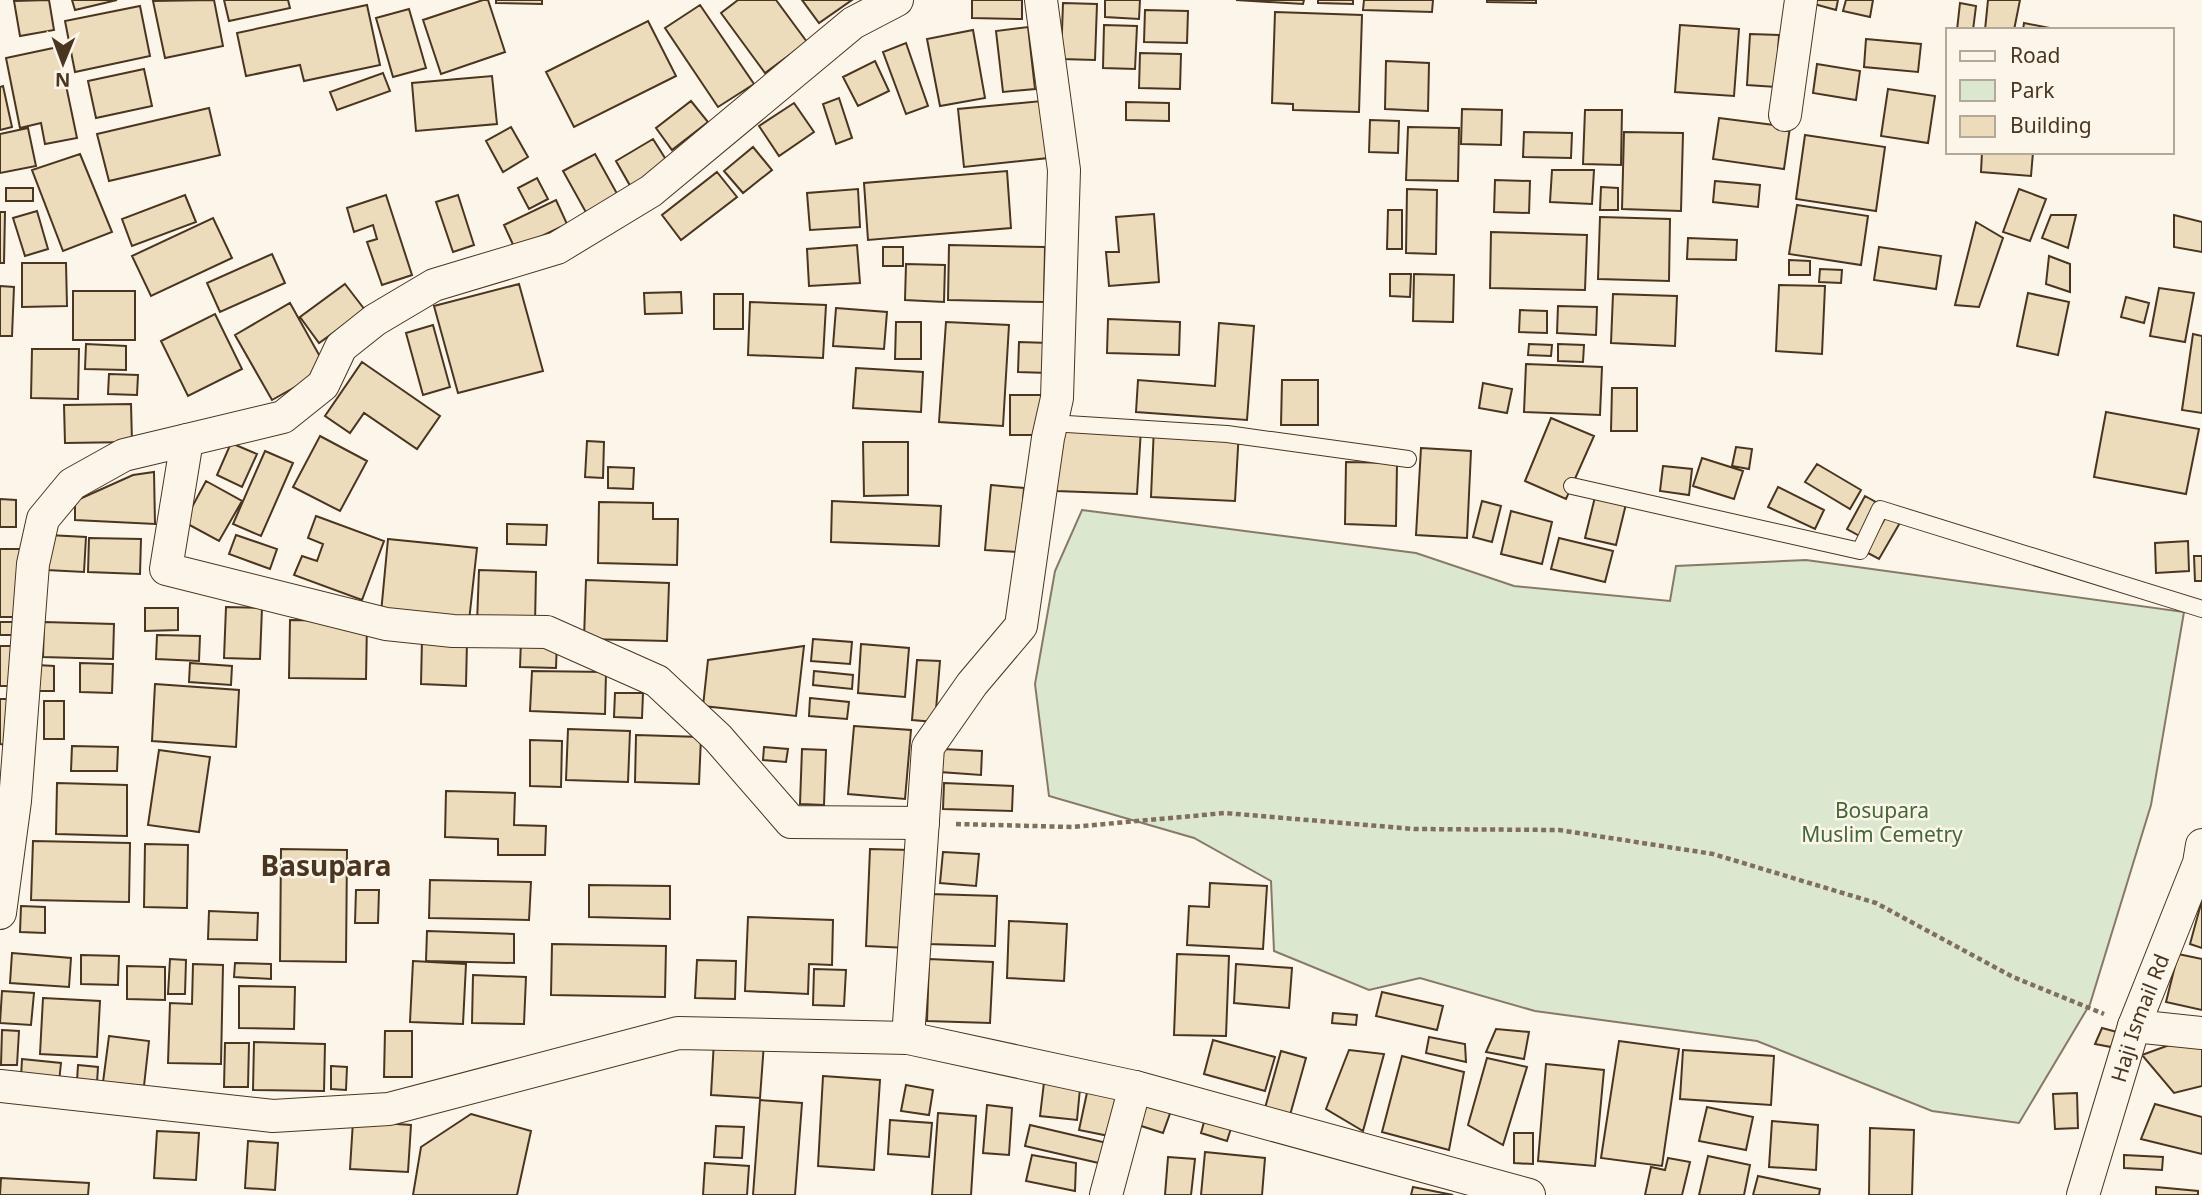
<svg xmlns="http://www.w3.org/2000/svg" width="2202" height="1195" font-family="'Noto Sans',sans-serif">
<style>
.green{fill:#dce7d0;stroke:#887966;stroke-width:2}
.building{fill:#ecdcbc;stroke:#4a3520;stroke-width:2}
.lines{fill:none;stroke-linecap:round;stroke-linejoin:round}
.service-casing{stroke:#4a3520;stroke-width:18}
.minor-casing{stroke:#4a3520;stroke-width:34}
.path{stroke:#7f6f5c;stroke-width:4.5;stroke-dasharray:5 3.5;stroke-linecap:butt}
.service{stroke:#fbf6e9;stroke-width:16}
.minor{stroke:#fbf6e9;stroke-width:32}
.labels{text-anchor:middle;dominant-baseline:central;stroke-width:5;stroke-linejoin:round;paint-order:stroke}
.park-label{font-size:21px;fill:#436837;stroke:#fbf6e9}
.street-label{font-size:21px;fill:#4a3520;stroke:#fbf6e9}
.district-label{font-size:28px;font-weight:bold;fill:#4a3520;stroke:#fbf6e9}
</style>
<rect width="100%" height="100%" fill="#fbf6e9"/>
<path class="green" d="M1082,510l334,43 98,33 156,15 6,-35 130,-6 378,52 -33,193 -61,199 -71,119 -87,-12 -175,-70 -222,-30 -115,-33 -51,12 -95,-39 -3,-70 -77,-43 -145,-42 -14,-112 20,-113z"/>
<path class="building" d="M49,0l5,30 -34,6 -6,-35z
M72,0h45l-42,10z
M214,0l9,46 -58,12 -12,-57z
M224,0h64l2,8 -61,13z
M483,0h5l17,52 -64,22 -18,-54z
M496,0h46v4l-46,-1z
M738,0h38l31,42 -42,31 -44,-60z
M802,0h50l-33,23z
M972,0h50v19l-50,-1z
M1105,0h35l-1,19 -34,-2z
M1236,0h68l-1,4z
M1318,0h35v4l-35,-1z
M1364,0h69l-1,12 -69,-2z
M1487,0h49v3l-49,-1z
M1808,0h30l-2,10 -29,-8z
M1846,0h27l-3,17 -27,-6z
M1988,0h32l-6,30h-29z
M1063,3l34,1 -2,56 -34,-1z
M1960,3l16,3 -3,24h-16z
M367,5l13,60 -76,16 -4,-16 -54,11 -9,-43z
M700,5l54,79 -36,23 -53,-79z
M140,6l10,50 -75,16 -10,-51z
M409,9l17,59 -33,9 -17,-59z
M1145,10l43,1 -1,32 -43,-1z
M1275,12l87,3 -3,97 -66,-2v-6l-21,-1z
M648,21l28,55 -102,51 -28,-55z
M2024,23l36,7h-37z
M1104,25l33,1 -2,43 -32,-1z
M1680,25l59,4 -5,67 -59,-4z
M1028,27l7,62 -32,3 -7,-61z
M973,30l12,68 -45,8 -13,-67z
M1750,34l29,1 -3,52 -29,-2z
M1866,39l55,5 -3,28 -54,-5z
M906,43l22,63 -22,8 -23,-62z
M58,47l19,91 -32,6 -4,-21 -21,5 -14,-70z
M1140,53l41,1 -1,35 -41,-1z
M875,61l14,30 -31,15 -15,-29z
M1386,61l43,2 -1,48 -43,-2z
M1817,64l43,7 -4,29 -43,-7z
M144,69l8,37 -56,12 -8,-37z
M383,73l7,18 -53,19 -7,-18z
M492,76l5,48 -81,7 -4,-48z
M3,86l9,41 -12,3v-43z
M1888,89l47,7 -7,47 -47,-7z
M839,98l13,40 -16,6 -13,-40z
M691,101l17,21 -36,28 -16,-22z
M1042,101l6,57 -84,9 -6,-58z
M1126,102l43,1v18l-43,-1z
M794,103l20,29 -35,24 -20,-30z
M209,108l11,47 -111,26 -12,-47z
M1462,109l40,1 -1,35 -40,-1z
M1585,110h37l-1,55 -38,-1z
M1719,118l71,9 -6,42 -71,-10z
M1370,120l29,1 -1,32 -29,-1z
M511,127l17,30 -25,15 -17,-31z
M1408,127l51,1 -1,53 -52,-1z
M28,128l8,38 -36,7v-39z
M1524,132l48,1 -1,25 -48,-1z
M1624,132l59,1 -2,78 -59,-2z
M1805,135l80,12 -9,64 -80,-12z
M653,139l17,27 -38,23 -16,-28z
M753,147l19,23 -29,23 -19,-22z
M1982,152h51l-2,24 -50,-4z
M80,154l32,78 -49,19 -31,-81z
M595,154l25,45 -32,17 -25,-45z
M1552,170h42l-2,34 -42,-2z
M1007,171l4,57 -143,12 -4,-57z
M717,172l20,25 -56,43 -19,-25z
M537,178l11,21 -19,10 -11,-21z
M1495,180l35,1 -1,32 -35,-1z
M1715,181l45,4 -2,22 -45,-5z
M1601,187l17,1v22h-18z
M6,188h27v13h-27z
M858,189l2,38 -50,3 -3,-37z
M1407,189l30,1 -1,64 -30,-1z
M2019,189l27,10 -16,42 -27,-9z
M185,195l11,27 -64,24 -10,-27z
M386,195l26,80 -30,10 -15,-43 10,-3 -4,-14 -19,7 -7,-24z
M458,195l16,50 -21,7 -17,-50z
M556,200l11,24 -52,25 -11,-24z
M1797,205l71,11 -7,49 -72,-11z
M1388,210h14v39h-15z
M37,211l11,38 -23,7 -12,-38z
M0,212h5l-1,51h-4z
M1154,214l5,68 -50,4 -3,-34h13l-3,-35z
M2051,215h25l-8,33 -26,-10z
M2174,215l28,7v30l-28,-5z
M1600,217l70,2 -1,62 -71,-2z
M213,218l19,40 -81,38 -19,-40z
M1976,222l27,16 -24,69 -24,-2z
M1491,232l96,3 -2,55 -95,-2z
M1688,238l49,2 -1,20 -49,-1z
M857,245l3,38 -51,3 -2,-37z
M949,245l96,2 -1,55 -96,-2z
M883,247h20v19h-20z
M1879,247l62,9 -5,33 -62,-9z
M272,254l13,29 -65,29 -13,-29z
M2049,256l21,8v28l-24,-8z
M1789,260l21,1v14h-21z
M22,263h44l1,43 -45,1z
M906,264l39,1 -1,37 -39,-2z
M1820,269l22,1 -1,13 -22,-1z
M1390,274h21l-1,23 -20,-1z
M1414,274l40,1 -1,47 -40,-1z
M345,284l20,26 -46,33 -19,-26z
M519,284l24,87 -85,22 -24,-87z
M1779,285l46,1 -3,68 -46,-3z
M0,286l14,1 -2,49h-12z
M2159,288l35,5 -9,49 -35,-6z
M73,291h62v49h-62z
M681,292l1,21 -37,1 -1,-21z
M2028,293l41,9 -11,53 -41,-9z
M714,294h29v35h-29z
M1613,294l64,2 -2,50 -64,-3z
M2126,297l23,6 -5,20 -23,-6z
M750,302l76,3 -3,53 -75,-3z
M290,303l37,66 -55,31 -37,-65z
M1558,306l39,1 -1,28 -39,-2z
M836,308l51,4 -3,37 -51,-3z
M1520,310l27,1v22l-28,-1z
M215,314l27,55 -54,27 -27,-55z
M1108,319l72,3 -1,33 -72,-2z
M896,322h25v37h-26z
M946,322l63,3 -6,101 -64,-4z
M1219,323l35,3 -7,94 -111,-8 2,-32 77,6z
M433,325l17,62 -27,8 -17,-62z
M2193,334l9,2v77l-20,-3z
M1019,342l30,1 -1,30 -30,-1z
M86,344l40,2v24l-41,-1z
M1529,344l23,1 -1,11 -23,-1z
M1558,344l26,1 -1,17 -25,-1z
M32,349h47l-1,50 -47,-1z
M362,362l78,54 -23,33 -53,-36 -14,20 -25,-17z
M1526,364l76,3 -2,48 -76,-3z
M856,368l67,4 -2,40 -68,-4z
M109,374l29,1 -1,20 -29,-1z
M1282,380h36v45h-37z
M1483,383l29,6 -5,24 -28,-5z
M1612,388h25v43h-26z
M1010,395h34l-1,40h-33z
M131,404l1,38 -67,1 -1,-38z
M2106,412l93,17 -13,65 -92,-17z
M1551,418l43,18 -28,63 -41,-18z
M1058,425l83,4 -4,65 -81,-3z
M1154,426l85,4 -4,71 -84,-4z
M320,436l47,25 -27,50 -47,-24z
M587,441l17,1 -1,36 -18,-1z
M863,442h45v53l-44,1z
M231,443l26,11 -15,33 -25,-12z
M1736,447l16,2 -3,20 -17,-3z
M1421,448l50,3 -4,87 -51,-3z
M265,451l28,12 -32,73 -28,-12z
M1702,458l41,13 -9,28 -41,-13z
M1346,462l51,1 -1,63 -51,-2z
M1817,464l44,26 -11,19 -45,-27z
M1663,466l29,3 -3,26 -29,-4z
M608,467l26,1 -1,21 -25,-1z
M154,472l1,52 -80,-4v-19l58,-26z
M206,481l36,20 -23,40 -35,-19z
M991,485l33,3 -5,64 -34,-2z
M1778,487l46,23 -9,19 -47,-22z
M1865,496l18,10 -18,33 -18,-10z
M1595,497l31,7 -10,41 -31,-7z
M0,499l16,1v27h-16z
M832,501l109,5 -2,40 -108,-4z
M1482,501l19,5 -9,36 -19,-5z
M599,502l54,1v16h25l-1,46 -79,-2z
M1892,506l13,8 -26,45 -13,-7z
M1511,511l41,11 -10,42 -41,-10z
M316,516l68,25 -22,59 -68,-25 8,-19 15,5 6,-17 -15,-6z
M507,524l40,1 -1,20 -39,-1z
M48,535l38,2 -2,35 -37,-2z
M236,535l41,14 -7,20 -41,-15z
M89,538l52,1 -1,35 -52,-2z
M1559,538l54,13 -8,31 -54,-13z
M388,539l89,9 -8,73 -88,-8z
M2188,541l1,30 -33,2 -1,-30z
M0,549h27l-2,68h-25z
M2194,556h8v25h-7z
M479,570l57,2 -1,53 -58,-2z
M586,580l83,3 -2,58 -83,-2z
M226,607l36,1 -2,51 -36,-1z
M145,608h33v22l-33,1z
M290,620l77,1 -1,58 -77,-1z
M0,622h16v13h-16z
M44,622l70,2 -1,35 -70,-2z
M157,635l43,1 -1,25 -43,-2z
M422,639l45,2 -1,45 -45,-2z
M813,639l39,3 -2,22 -39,-3z
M521,640l36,1 -1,27 -36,-1z
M861,644l48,4 -4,49 -47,-4z
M0,646h19l-1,40h-18z
M804,646l-8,70 -93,-10 5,-46z
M917,660l23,1 -5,61 -23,-2z
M80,663l33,1 -1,29 -32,-1z
M190,663l42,3 -1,19 -42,-3z
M37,665l17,1v25h-18z
M532,671l74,1 -1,42 -75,-3z
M814,671l39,4 -1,14 -39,-4z
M155,684l84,6 -3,57 -84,-6z
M615,693h28l-1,25 -28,-1z
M810,698l39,4 -2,17 -38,-3z
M0,699h8l-1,46 -7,-1z
M44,701h20v38h-20z
M854,726l57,4 -6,69 -57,-5z
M568,729l62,2 -2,51 -62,-2z
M636,735l65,2 -2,47 -64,-2z
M530,740l32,1 -1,46 -31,-1z
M72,746l46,1 -1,24h-46z
M764,747l24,2 -2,13 -23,-2z
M802,749l24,1 -2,55 -24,-1z
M942,749l40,2 -1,24 -41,-3z
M159,750l51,7 -11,75 -51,-7z
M57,783l70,2v51l-71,-2z
M944,783l69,3 -1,25 -69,-2z
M446,791l69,2 -1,32 32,1 -1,29h-47v-16l-53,-2z
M33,841l97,2 -1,59 -98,-2z
M145,844l43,1 -1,63 -43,-1z
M281,849l66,1 -1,112 -66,-1z
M870,849l41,1 -3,98 -42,-2z
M943,852l36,2 -3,32 -36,-3z
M430,880l101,2 -2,38 -100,-2z
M1210,883l57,3 -4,63 -76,-4 2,-39 20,1z
M589,885l81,1v33l-81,-2z
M356,890h23l-1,33h-23z
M930,894l67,2 -2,50 -67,-2z
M2202,900v48l-12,-4z
M21,906l24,1v26l-25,-1z
M209,911l49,2 -1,27 -49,-1z
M748,917l85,3 -1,45 -23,-1 -1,30 -63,-3z
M1009,921l58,3 -3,57 -57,-3z
M427,931l87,3v29l-88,-2z
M552,944l114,2 -1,51 -114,-2z
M12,953l59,5 -2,29 -59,-4z
M1177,954l52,2 -3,80 -52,-1z
M2178,954l24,5v51l-36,-8z
M81,955l38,1 -1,29 -37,-1z
M170,959l16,1 -1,34h-17z
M929,959l64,3 -3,61 -63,-2z
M697,960l39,1 -1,38 -40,-1z
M413,961l53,3 -3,60 -53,-2z
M235,963l36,1v15l-37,-2z
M193,964l30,1 -2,99 -53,-1 2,-60 22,1z
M1236,964l56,4 -3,40 -55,-5z
M127,966l38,1v33l-38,-1z
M814,969l32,1 -2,36 -31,-1z
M473,975l53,2 -2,47 -52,-1z
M239,986l56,1 -1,42 -55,-1z
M2,991l32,2 -3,32 -31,-2z
M1382,992l61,14 -6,24 -61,-14z
M43,998l57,3 -3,56 -57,-3z
M1333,1013l24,2 -1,10 -24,-2z
M2102,1028l15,4 -6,15 -16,-3z
M1496,1029l33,3 -5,27 -38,-7z
M2,1030l17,1 -2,34h-16z
M385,1031h27v46h-28z
M109,1036l40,5 -5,45 -41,-4z
M2194,1036l8,7v43l-28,7 -32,-38z
M1429,1037l36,7 1,18 -40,-9z
M714,1040l50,3 -4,55 -49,-3z
M1213,1040l62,17 -10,34 -61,-17z
M1619,1041l60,8 -17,117 -61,-8z
M254,1042l71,2 -1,47 -71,-1z
M225,1043h24l-1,44h-24z
M1349,1050l35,4 -21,77 -37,-22z
M1683,1050l91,6 -3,49 -91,-6z
M1281,1051l25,7 -16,57 -25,-7z
M1402,1056l62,16 -15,78 -67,-18z
M1487,1058l40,9 -24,78 -35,-20z
M22,1059l39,4 -2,19 -38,-4z
M1546,1064l58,6 -9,96 -57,-5z
M78,1065l20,2 -1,16 -20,-2z
M331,1066l16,1 -1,23 -15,-1z
M1045,1074l36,4 -4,42 -37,-4z
M823,1076l57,4 -6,90 -56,-4z
M906,1085l27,5 -4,25 -28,-4z
M1088,1088l30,6 -9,42 -30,-6z
M2077,1093l1,35 -23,1 -2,-35z
M1142,1094l31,11 -10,28 -31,-10z
M760,1100l42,3 -7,92h-42z
M2155,1104l47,13v37l-61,-15z
M987,1105l25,3 -3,47 -26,-2z
M1707,1107l46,10 -7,33 -47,-9z
M1207,1111l27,8 -7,22 -26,-8z
M938,1113l38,3 -5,79h-39z
M471,1114l60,17 -14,64h-104l8,-48z
M890,1120l42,3 -3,34 -41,-3z
M353,1121l58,4 -3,47 -58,-3z
M1772,1121l46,4 -2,45 -47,-3z
M1030,1125l77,18 -4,21 -78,-18z
M716,1126l28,1 -2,31 -28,-1z
M1870,1128l44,2 -2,65h-43z
M157,1131l42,2 -3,47 -42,-2z
M1514,1133h19v31l-19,-1z
M248,1141l30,2 -3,47 -30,-2z
M1205,1152l60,6 -3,37h-61z
M1032,1155l44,8 -1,28 -49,-10z
M2124,1155l39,2 -1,13 -38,-2z
M1708,1156l42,9 -6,30h-45z
M1168,1157l27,2 -4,36h-26z
M1668,1158l22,4 -8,33h-37l6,-28 14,3z
M705,1163l44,3 -2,29h-44z
M1758,1176l62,13 -1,6h-66z
M1,1178l88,5 -1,12h-88z
M1413,1187l40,8h-42z
M2156,1187l42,4v4h-42z"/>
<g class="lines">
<defs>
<path id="service" d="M1051,423l176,11 181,25
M1572,486l288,65 20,-42 322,100"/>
<g id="minor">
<path d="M1785,115l16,-115"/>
<path d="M187,440l-21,129 220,55 67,7 94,1 110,49 61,57 73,84 132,1"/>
<path d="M0,913l15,-112 18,-237 10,-45 29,-35 52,-29 159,-38 40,-32 18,-38 34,-27 59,-35 123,-37 94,-57 202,-168 44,-23"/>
<path d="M2134,1026l68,7"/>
<path d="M908,1038l20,-291 44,-63 49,-58 27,-188 9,-40 7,-228 -23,-170"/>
<path d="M0,1086l273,30 116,-7 289,-76 230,5 227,49 394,108"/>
<path d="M1106,1195l29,-108"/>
<path id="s1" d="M2083,1195l51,-169 65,-163 3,-18"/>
</g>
</defs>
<use href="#service" class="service-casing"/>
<use href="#minor" class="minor-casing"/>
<path class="path" d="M956,824l116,3 153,-14 189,16 145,1 154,24 163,49 137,74 91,37"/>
<use href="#service" class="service"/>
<use href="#minor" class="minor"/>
</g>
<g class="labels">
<g class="park-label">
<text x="1882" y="810">Bosupara<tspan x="1882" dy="24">Muslim Cemetry</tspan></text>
</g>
<g class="street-label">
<text stroke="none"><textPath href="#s1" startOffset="186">Haji Ismail Rd</textPath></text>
</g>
<g class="district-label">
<text x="326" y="865">Basupara</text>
</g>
</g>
<rect x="1946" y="28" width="228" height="126" fill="#fbf6e9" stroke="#b4a999" stroke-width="2"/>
<rect x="1960" y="51" width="35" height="10" fill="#fbf6e9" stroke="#b4a999" stroke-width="2"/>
<text x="2010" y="63" font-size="21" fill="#4a3520">Road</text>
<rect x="1960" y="80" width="35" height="21" fill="#dce7d0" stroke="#b4a999" stroke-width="2"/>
<text x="2010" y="98" font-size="21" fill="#4a3520">Park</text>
<rect x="1960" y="116" width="35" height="21" fill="#ecdcbc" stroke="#b4a999" stroke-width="2"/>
<text x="2010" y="133" font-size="21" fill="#4a3520">Building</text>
<g transform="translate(63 63) rotate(181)" stroke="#fbf6e9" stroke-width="5" paint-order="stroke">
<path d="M0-5L12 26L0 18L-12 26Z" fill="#4a3520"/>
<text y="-10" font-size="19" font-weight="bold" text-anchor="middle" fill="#4a3520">N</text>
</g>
</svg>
